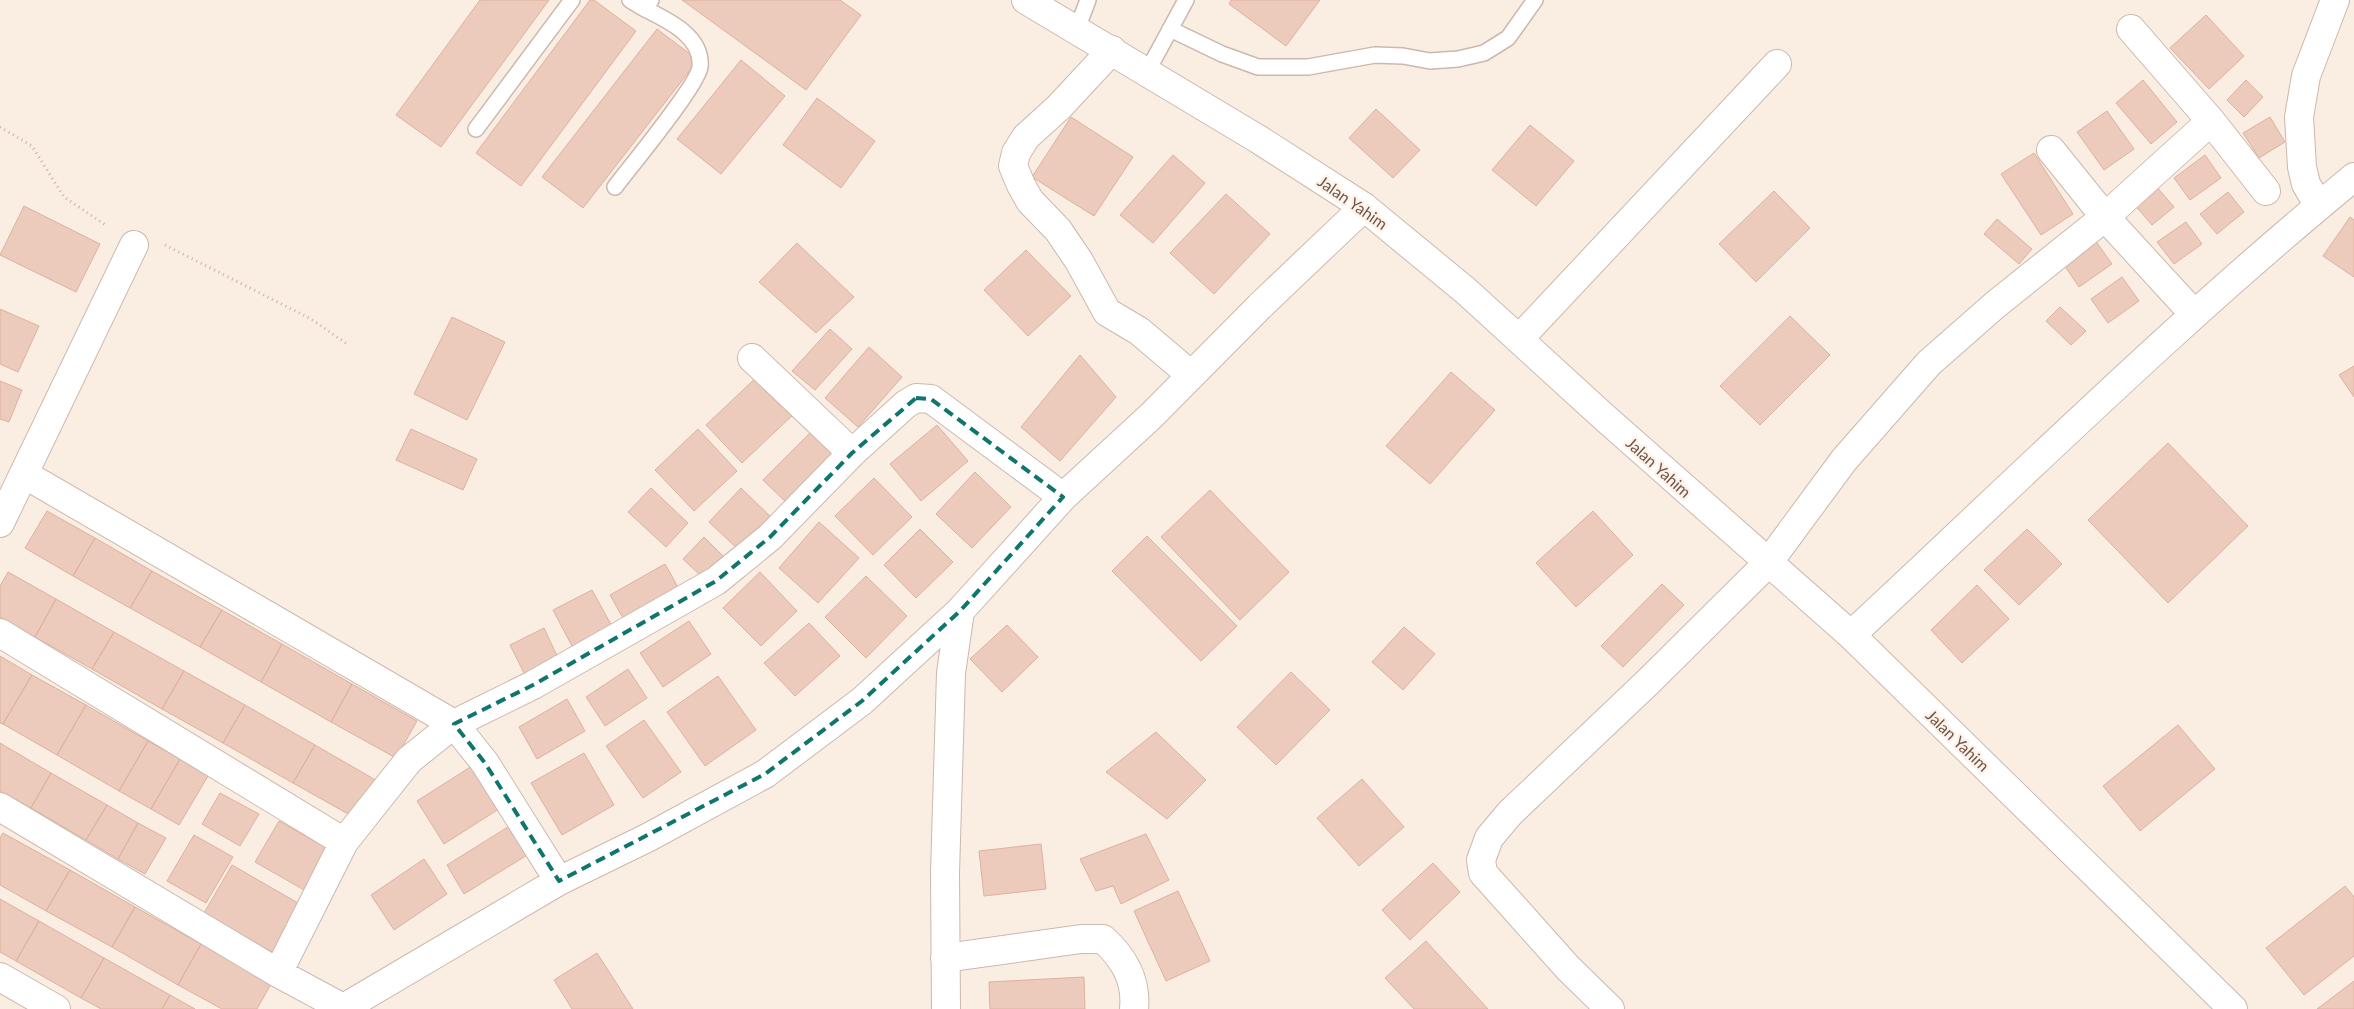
<svg xmlns="http://www.w3.org/2000/svg" width="2354" height="1009" font-family="Lato,sans-serif">
<style>
.building{fill:#edcbbc;stroke:#deb09e}
.lines{fill:none;stroke-linecap:round;stroke-linejoin:round}
.service-casing{stroke:#ccb8ad;stroke-width:18}
.minor-casing{stroke:#ccb8ad;stroke-width:30}
.tertiary-casing{stroke:#ccb8ad;stroke-width:30}
.path{stroke:#d1aea0;stroke-width:3;stroke-dasharray:1 4;stroke-linecap:butt}
.service{stroke:#fff;stroke-width:15}
.minor{stroke:#fff;stroke-width:28}
.tertiary{stroke:#fff;stroke-width:28}
.marked{fill:none;stroke:#0f766e;stroke-width:4;stroke-dasharray:10 6;stroke-linejoin:round}
.labels{text-anchor:middle;dominant-baseline:central;stroke-width:5;stroke-linejoin:round;paint-order:stroke}
.street-label{font-size:16px;fill:#6f544b;stroke:#fdf3e8}
</style>
<rect width="100%" height="100%" fill="#faeee2"/>
<path class="building" d="M480,0h69l-108,147 -45,-32z
M590,0h4l42,31 -115,155 -45,-33z
M682,0h158l21,15 -55,75z
M1231,0h89l-34,46 -57,-42z
M2206,15l38,41 -35,33 -39,-41z
M657,29l41,31 -115,148 -41,-31z
M741,60l44,36 -64,78 -44,-35z
M2143,80l34,42 -26,22 -35,-41z
M2246,80l17,17 -19,20 -17,-17z
M817,98l58,43 -34,47 -58,-43z
M1376,109l44,41 -27,28 -44,-40z
M2107,111l27,38 -30,21 -27,-38z
M1071,117l62,40 -39,59 -62,-39z
M2270,117l15,25 -26,16 -16,-25z
M1530,125l44,36 -38,45 -44,-36z
M2034,153l39,61 -32,21 -40,-61z
M1173,155l32,28 -52,60 -33,-28z
M2205,155l16,23 -31,22 -16,-22z
M2156,186l18,21 -22,18 -18,-21z
M1774,191l36,37 -54,54 -37,-38z
M2228,192l16,20 -27,22 -17,-20z
M1226,194l44,40 -56,60 -44,-41z
M24,206l76,38 -24,48 -76,-37z
M2350,217l4,3v57l-31,-21z
M1997,219l35,30 -13,15 -35,-30z
M2186,222l16,22 -28,20 -17,-22z
M2095,240l17,24 -33,23 -17,-25z
M797,243l57,54 -38,36 -57,-51z
M1026,250l45,46 -43,40 -44,-46z
M2122,277l17,24 -31,22 -17,-24z
M2060,307l26,24 -15,14 -25,-24z
M0,309l39,17 -21,46 -18,-8z
M1790,316l40,39 -70,70 -40,-39z
M452,317l53,25 -38,78 -53,-26z
M830,329l22,20 -37,41 -23,-19z
M869,347l33,30 -44,50 -33,-29z
M1080,355l36,42 -56,64 -39,-34z
M2354,366v31l-15,-22z
M1451,372l44,38 -65,74 -44,-38z
M760,374l36,38 -54,51 -36,-38z
M0,381l22,9 -13,32 -9,-3z
M937,425l31,36 -47,40 -31,-37z
M411,429l66,30 -14,31 -67,-30z
M698,429l39,42 -43,40 -39,-41z
M811,432l30,29 -48,48 -30,-29z
M2168,443l80,83 -80,77 -80,-83z
M975,472l36,35 -39,41 -36,-34z
M874,478l38,39 -39,38 -38,-39z
M651,488l37,35 -22,24 -38,-35z
M741,488l32,31 -32,33 -32,-30z
M1210,490l79,82 -49,48 -79,-83z
M47,511l48,27 -22,38 -48,-28z
M1593,511l40,44 -57,52 -40,-44z
M819,522l40,36 -41,45 -39,-35z
M920,529l33,33 -37,36 -32,-33z
M2027,529l35,35 -43,41 -35,-35z
M1147,536l90,90 -36,35 -89,-90z
M704,537l19,19 -21,21 -19,-18z
M95,538l57,33 -22,37 -57,-32z
M665,564l14,25 -55,31 -14,-25z
M152,571l70,39 -22,37 -70,-39z
M8,572l48,27 -21,38 -35,-20v-31z
M760,572l37,39 -36,35 -38,-38z
M866,576l41,40 -41,42 -41,-41z
M1662,584l22,21 -61,62 -22,-21z
M1977,585l32,34 -47,44 -31,-33z
M592,590l22,40 -40,20 -21,-40z
M56,599l58,33 -22,37 -57,-32z
M222,610l60,34 -21,38 -61,-35z
M689,621l22,33 -48,33 -23,-34z
M809,623l31,33 -45,40 -31,-33z
M1007,625l31,32 -36,35 -32,-33z
M1404,627l31,27 -32,36 -31,-28z
M544,628l16,34 -33,17 -17,-34z
M114,632l70,39 -22,38 -70,-40z
M282,644l70,40 -21,38 -70,-40z
M0,656l32,19 -29,49 -3,-1z
M628,669l19,29 -42,28 -19,-29z
M184,671l61,34 -22,38 -61,-34z
M1291,672l39,38 -54,55 -39,-38z
M32,675l54,30 -29,50 -54,-31z
M718,676l38,54 -51,36 -38,-54z
M352,684l65,37 -21,37 -65,-36z
M567,699l18,32 -48,28 -18,-32z
M86,705l62,36 -29,50 -62,-36z
M245,705l70,40 -22,38 -70,-40z
M644,720l37,52 -38,26 -37,-52z
M2178,725l37,44 -75,62 -37,-45z
M1156,732l50,48 -39,39 -61,-47z
M148,741l32,18 -29,50 -32,-18z
M0,743l51,30 -20,35 -31,-17z
M315,745l64,37 -22,37 -64,-36z
M584,753l30,52 -52,30 -31,-52z
M180,759l28,17 -29,49 -28,-16z
M475,764l27,43 -58,37 -27,-43z
M51,773l56,32 -21,35 -55,-32z
M1362,779l42,48 -45,39 -42,-48z
M220,793l39,21 -19,32 -38,-22z
M107,805l31,18 -20,36 -32,-19z
M279,821l58,33 -24,41 -58,-33z
M138,823l28,15 -21,36 -27,-15z
M511,825l18,29 -65,40 -17,-29z
M3,833l67,37 -24,41 -46,-26v-47z
M1146,834l23,46 -48,24 -8,-18 -17,5 -16,-32z
M194,835l39,22 -27,46 -39,-22z
M1041,844l5,45 -62,7 -5,-45z
M424,859l23,35 -53,36 -23,-35z
M1433,863l27,29 -50,48 -28,-30z
M232,865l73,42 -28,48 -73,-42z
M70,870l65,37 -23,40 -66,-36z
M2345,886l9,11v59l-50,39 -38,-47z
M1178,891l32,70 -44,20 -32,-70z
M0,899l39,22 -23,40 -16,-9z
M135,907l66,37 -23,41 -66,-38z
M39,921l65,37 -23,40 -65,-37z
M1426,941l62,68h-74l-29,-31z
M201,944l70,40 -14,25h-35l-44,-24z
M597,953l36,56h-61l-18,-29z
M104,958l66,37 -8,14h-61l-20,-11z
M1084,977l1,32h-95l-1,-27z
M2354,981v28h-37z
M170,995l25,14h-33z"/>
<g class="lines">
<defs>
<path id="service" d="M630,0l15,9
M1077,29l11,-29
M1170,29l52,25 36,13h50l67,-12 28,1 27,5 28,-2 26,-6 24,-15 27,-38
M1147,72l39,-72
M476,129l96,-129
M615,187c15,-20 83,-102 85,-120 3,-31 -33,-47 -55,-58l6,-9"/>
<path id="minor" d="M2131,29l80,92 55,70
M1112,50l-53,57 -33,30 -10,16 -3,13 8,19 9,16 28,29 21,31 28,51 32,19 52,44
M2051,150l54,67 89,97
M2319,206l-13,-22 -4,-17 -3,-50 7,-41 29,-76
M1519,339l258,-275
M752,358l100,95
M24,474l430,250 31,39 74,118
M0,523l134,-278
M0,633l344,209
M1851,635c166,-154 327,-314 503,-458
M0,807l278,166 65,35
M945,958l136,-19h22c21,19 34,41 31,70
M278,973l66,-131 65,-82 45,-36 79,-39 183,-104 54,-44 82,-84 54,-49 10,-6 15,1 132,98
M0,977l56,32
M342,1009l217,-128 90,-44 116,-63 97,-73 98,-90 103,-114 88,-81 109,-110 104,-99
M946,1009l-1,-136 6,-200 9,-62
M1610,1009l-42,-41 -85,-95 -2,-13 8,-22 21,-25 138,-131 120,-119 76,-103 85,-97 66,-58 110,-88 106,-96"/>
<path id="tertiary" d="M1026,0l232,139 106,68 102,84 138,126 247,218 382,374"/>
</defs>
<use href="#service" class="service-casing"/>
<use href="#minor" class="minor-casing"/>
<use href="#tertiary" class="tertiary-casing"/>
<path class="path" d="M0,127l32,19 32,51 43,29
M165,245l146,74 36,25"/>
<use href="#service" class="service"/>
<use href="#minor" class="minor"/>
<use href="#tertiary" class="tertiary"/>
</g>
<path class="marked" d="M916,398l15,1 132,98 -103,114 -98,90 -97,73 -206,107 -74,-118 -31,-39 79,-39 183,-104 54,-44 82,-84z"/>
<g class="labels">
<g class="street-label">
<text transform="translate(1353 202) rotate(35)">Jalan Yahim</text>
<text transform="translate(1659 467) rotate(42)">Jalan Yahim</text>
<text transform="translate(1958 740) rotate(44)">Jalan Yahim</text>
</g>
</g>
</svg>
